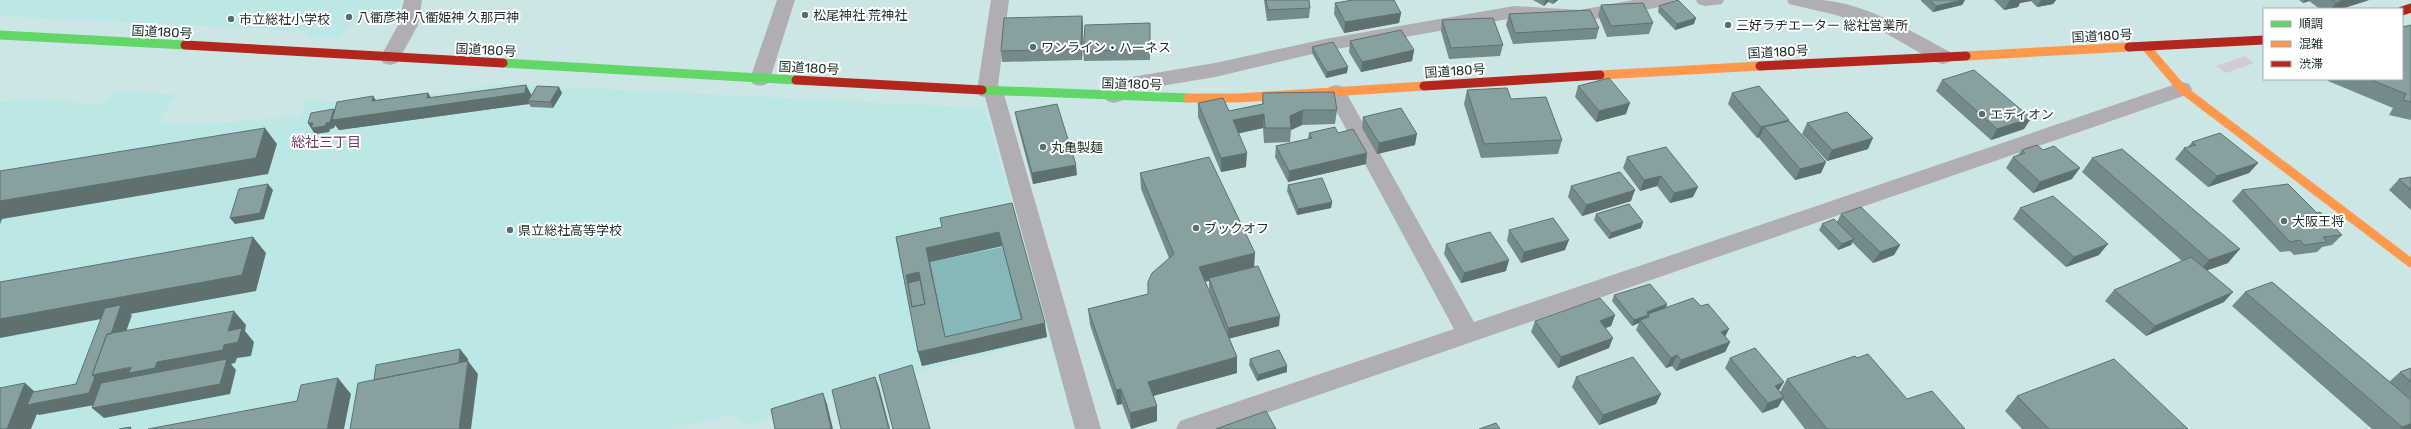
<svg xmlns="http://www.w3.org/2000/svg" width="2411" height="429" font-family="Rubik,'Noto Sans JP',sans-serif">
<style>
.built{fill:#bce7e7}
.green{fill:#d3cad9}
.water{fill:#85b9b9}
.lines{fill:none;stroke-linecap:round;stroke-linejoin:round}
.street{fill:#b0aeb2;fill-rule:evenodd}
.fast{stroke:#63d668;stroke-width:9}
.slow{stroke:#ff974d;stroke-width:9}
.jam{stroke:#b3261e;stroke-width:9}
.wall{fill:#758a8a;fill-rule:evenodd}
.shaded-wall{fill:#5f7070}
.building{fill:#88a0a0;stroke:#5f7070;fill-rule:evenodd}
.poi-dot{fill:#596e6d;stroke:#fff;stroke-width:1.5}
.labels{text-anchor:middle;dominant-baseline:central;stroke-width:4;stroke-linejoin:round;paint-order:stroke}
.poi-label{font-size:13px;fill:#1b2d2c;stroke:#fff;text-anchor:start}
.street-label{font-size:13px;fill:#1b2d2c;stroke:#fff}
.neighbourhood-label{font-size:14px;fill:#763d69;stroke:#fff}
</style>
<rect width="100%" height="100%" fill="#cce6e6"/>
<path class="built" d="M0,0h402l-13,21h-38l-11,17 -35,-2 3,-5 -308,-15z
M504,84l481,24 64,230 -174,46 -128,41 -15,-10 -61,14h-671v-327l38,-3 64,6 12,-14 63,4 -21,28h62l82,-7 7,-16 53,4z"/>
<path class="green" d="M2245,56l9,7 -28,10 -10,-7z"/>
<path class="water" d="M1002,247l23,86 -77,18 -18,-89z"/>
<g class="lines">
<path class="street" d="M404,0h18l-4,25 -21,38 -7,2 -7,-2 -3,-5 18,-33z
M777,0h18l-25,79 -3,5 -7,2 -7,-2 -3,-5z
M991,0h18l-11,85 5,6 98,338h-26l-90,-332 -5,-1 -3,-5z
M1633,0h41l-2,4 -7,2 -85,16 -66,-4 -189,33 -110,26 -78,13 -16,11 -7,2 -7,-2 -3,-5c5,-9 17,-16 27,-19l84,-14 110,-24 189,-33 66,4z
M1696,0h28l-2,4 -17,2 -7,-2z
M1787,0c12,0 24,0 36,0 46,5 88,31 127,52l3,5 -3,5 -7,2 -7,-2 -56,-32 -44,-15 -47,-11z
M2182,82l7,2 3,5 -3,5 -969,335h-44l4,-8 274,-92 -128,-237 3,-5 7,-2 7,2 131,235z"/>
<path class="fast" d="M0,35l185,10
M503,63l293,17
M982,90l206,8"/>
<path class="slow" d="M2146,47l36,42 229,174
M1966,56l163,-9
M1600,75l160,-9
M1188,98h50l186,-12"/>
<path class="jam" d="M2402,11l9,-3
M185,45l318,18
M2129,47l135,-7
M1760,66l206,-10
M796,80l186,10
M1424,86l176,-11"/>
</g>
<path class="wall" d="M1264,0h45l1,8 -1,10 -42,3z
M1533,0h25l-5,4 -5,-2 -4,4z
M1921,0h44l-3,5 -29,7 -12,-11z
M1994,0h62l-3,4 -16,3 -6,-6 -11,2 -2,4 -14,3z
M2299,0h70l-28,9h-21l-11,-8 -6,2z
M1335,3l66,10 -2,10 -55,10 -10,-19z
M1601,5l52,18 -4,11 -42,3 -9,-22z
M1659,6l35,18 -19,6 -17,-18z
M1509,14l90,14 -3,11 -83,5 -7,-19z
M1082,16l1,11 -1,33 -80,2 -1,-11z
M1442,20l61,25 -3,11 -51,3 -8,-28z
M2411,25v95l-22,-5 4,-7 -65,-27 1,-2h73z
M1150,34v26l-66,1 -1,-10z
M1350,41l64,9 -2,11 -51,11 -12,-20z
M1312,47l35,26 -21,5 -14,-25z
M1942,80l89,38 -7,11 -33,11 -55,-49z
M526,85l5,10 31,-2 -9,15 -22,-1 -2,-3 -190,26 -4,-5 -1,3 -4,1 -1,3 -14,2 -7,-11 26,-14 1,1 38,-14 3,4 52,-7 3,5z
M1578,86l48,28 -30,8 -21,-25z
M1467,90l95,50 -4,14 -77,4 -17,-54z
M1263,93l74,17 -2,14 -33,1 -11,5 -1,12 -26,1 -1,-15 -25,5 8,34 -25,5 -23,-55v-14l31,8 33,-7z
M1732,93l57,27v1l37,41 -5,11 -26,7 -36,-42 1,-1 -3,1 -29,-34z
M1015,112l62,63 -44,9 -16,-61z
M1363,117l52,28 -38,9 -15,-26z
M1807,123l61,26 -41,12 -25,-27z
M1309,133h29l28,31 -78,18 -13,-25 1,-11 32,-7z
M2192,142l66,21 -9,10 -41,14 -33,-28 9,-11 4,-1z
M1666,147l27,50 -23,6 -13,-17 -17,5 -17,-23 4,-11z
M2022,150h21l29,29 -39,14 -27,-25 7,-11 5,-2z
M2092,158l136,105 -21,7 17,32 -78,34 -41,-35 9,-11 68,-29 -100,-89z
M1140,173l114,94 25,59 -50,12 8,19v16l-84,23 4,10v15l-26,8 -9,-25 -5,1 -27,-80 -2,-16 60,-15 21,-36 -28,-69zM1205,281h4v8l4,12z
M2411,177v33l-22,-20 10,-11z
M1288,185l44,17 -1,6 -34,7 -10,-24z
M1571,186l60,15 -49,15 -14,-19z
M2242,190l75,23 25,22 -10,10 -10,2 -5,5 -23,3 -4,-4 -10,1 -48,-51z
M1012,203l35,134 -125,29 -4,-14 -22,-115 46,-10zM1002,246l19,74 -76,17 -15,-75z
M2020,208l79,47 -33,12 -53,-48z
M1596,214l45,14 -32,11 -15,-19z
M1841,214l59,31 -6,10 -21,8 -21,-21 -1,3 -13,5 -19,-20 3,-6 15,-2z
M1509,230l56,20 -44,13 -14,-22z
M1446,244l60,27 -45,12 -17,-29z
M2245,292l144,90 11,-10 11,-4v61h-39l-140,-123z
M1614,295l53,9 -1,4 59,28 5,6 -5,10 -49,19 -4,-5 -6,2 -30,-38 3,-7 -7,3 -20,-25z
M1615,315l-4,11 -5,2 3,20 -51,20 -27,-36 4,-11z
M1730,358l50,34 7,-13 70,-21 50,41 58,30h-160l-23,-30 -4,8 -16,6 -37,-45z
M1250,359l37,7v6l-30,9 -8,-16z
M1576,377l80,27 -57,21 -27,-38z
M2017,396l171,33h-166l-17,-18z"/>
<path class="shaded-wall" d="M1545,0h4l-1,2 -4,4z
M1554,0h4l-5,4z
M1963,0h2l-3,5 -29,7 3,-6z
M2010,0h22l-1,1 -11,2 -2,4 -14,3z
M2041,0h15l-3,4 -16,3z
M2305,0h5l-1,1 -6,2z
M2344,0h25l-28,9h-10l5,-6z
M1401,13l-2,10 -55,10 1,-11z
M1082,16l1,11 -1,33 -1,-11z
M1696,18l-2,6 -19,6 2,-6z
M1414,50l-2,11 -51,11 1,-10z
M1348,67l-1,6 -21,5 1,-6z
M526,85l6,11 -4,5 1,3 -190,26 -4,-5 -1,3 -4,1 -1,3 -14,2 -7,-11h18l8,-14 4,6 89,-17 1,-5 7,11z
M559,87l3,6 -9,15 -3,-6z
M373,96l7,11 -8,-6z
M1630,103l-4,11 -30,8 3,-11z
M1303,110l-1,15 -11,5 -1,-14z
M1264,114l-1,14 -31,7 1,-15z
M2031,118l-7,11 -33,11 6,-11z
M1789,120l-5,11 -20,-4 -4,10 -3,1 4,-11z
M265,128l12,16 -9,30 -266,45 -2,5v-23z
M1417,134l-2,11 -38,9 2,-11z
M1873,138l-5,11 -41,12 5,-11z
M1247,153l-1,14 -25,5v-14z
M1367,153l-1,11 -78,18 1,-11z
M1826,162l-5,11 -26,7 5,-11z
M2258,163l-9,10 -41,14 9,-11z
M1076,165l1,10 -44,9 -1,-11z
M2080,168l-8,11 -39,14 7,-11z
M1661,176l-4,10 -17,5 4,-11z
M268,184l5,6 -9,29 -29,5 -5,-6z
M1698,187l-5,10 -23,6 4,-10z
M1635,190l-4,11 -49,15 4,-11z
M1332,202l-1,6 -34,7 1,-6z
M1643,222l-2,6 -32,11 2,-6z
M999,232l3,14 -72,16 17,83 98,-22 2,14 -125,29 -4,-14 8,-104z
M253,237l13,16 -10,38 -126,23 2,1 -20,56 45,-9 71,-31 6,-20 12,14 -1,6 9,11 -3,14 -14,2 -2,5 -4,1 5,6 -6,24 -126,24 -12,-10 8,-4 -61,11 -2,-1 -6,15h-24l18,-46 18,16 -1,3 50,-27 25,-59 -117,22v-19z
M1854,239l-3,6 -13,5 4,-6z
M1569,240l-4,10 -44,13 3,-11z
M2108,244l-9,11 -33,12 8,-10z
M1900,245l-6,10 -21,8 7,-11z
M2240,249l-12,14 -31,11 12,-14z
M1255,253l-1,16 -45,9v3l-10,2v-16z
M1509,260l-3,11 -45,12 3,-10z
M919,272l3,14 -6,35 -10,-46z
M2233,292l-9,10 -78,34 9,-10z
M1667,304l-2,6 -17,4 -3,7 -5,-1 -1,3 -7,3 2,-6 13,-8z
M1615,315l-4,11 -15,5 4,-10z
M1280,316l-1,10 -51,13v-11z
M1729,329l-5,10 -3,-7z
M1613,338l-4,10 -51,20 3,-11z
M1730,342l-5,10 -49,19 5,-11z
M460,349l8,10 -2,17 -8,-11z
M1677,355l-5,11 -6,2 5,-10z
M1237,357v16l-88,24 -1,-15z
M468,361l10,13 -7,55h-12z
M1287,366v6l-30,9 1,-6z
M875,377l4,10 11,42h-1z
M338,378l13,16 -7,35h-17z
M1784,382l-6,10 -3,-6z
M1121,389l1,15 -5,1 -1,-15z
M823,393l4,11 6,25h-2z
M1661,394l-5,10 -57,21 4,-10z
M1784,397l-6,10 -16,6 6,-10z
M1157,406v15l-26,8 -1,-16z
M2411,424v5h-11l2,-2z"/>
<path class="building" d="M1266,0h43l1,8 -42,2z
M1353,0h41l7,13 -56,9 -10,-19z
M1678,0l18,18 -19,6 -18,-18z
M1930,0h33l-27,6z
M2332,0h12l-8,3z
M1643,3l10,20 -42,3 -10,-21z
M1590,10l9,18 -84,5 -6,-19z
M1082,16l-1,33 -80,2 3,-33z
M1493,18l10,27 -52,3 -9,-28z
M1150,23v26l-67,2 2,-26z
M2411,25v77l-8,-2 3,-6 -37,-15h33v-52z
M1401,30l13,20 -52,12 -12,-21z
M1333,42l15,25 -21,5 -15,-25z
M1974,70l57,48 -34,11 -55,-49z
M1609,78l21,25 -31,8 -21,-25z
M526,85l-1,8 -193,27 5,-18 36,-6 -1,5 56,-8 -1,5z
M537,86l22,1 -9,15 -22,-1z
M1759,86l30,34 -28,7 -29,-34z
M1507,88l4,11 35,-2 16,43 -78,4 -17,-54z
M1334,92l3,18h-34l-13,6 1,12h-26l-1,-14 -31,6 14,33 -26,5 -23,-55 25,-5 6,13 34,-7v-11z
M1057,104l19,61 -44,8 -17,-61z
M1401,108l16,26 -38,9 -16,-26z
M334,109l-4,13 -4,1 -1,3 -14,2 2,-5h-5l3,-10z
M1847,112l26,26 -41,12 -25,-27z
M1789,121l37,41 -26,7 -36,-42z
M1335,127l3,6 15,-4 14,24 -78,18 -13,-25 36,-8 -3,-5z
M265,128l-9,30 -256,43v-30z
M2220,133l38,30 -41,13 -33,-28 12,-3 -4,-3z
M2037,145l6,5 11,-4 26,22 -40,14 -27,-25 12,-4 -3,-3z
M1666,147l32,40 -24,6 -13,-17 -17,4 -17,-23z
M2122,149l118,100 -31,11 -117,-102z
M1209,157l46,96 -56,14 38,90 -89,25 9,24 -27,7 -9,-24 -5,1 -28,-81 60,-15v-12l4,-9 22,-19 -34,-81z
M1620,172l15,18 -49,15 -15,-19z
M2411,177v13l-12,-11z
M1322,178l10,24 -34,7 -10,-24z
M268,184l-8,29 -30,5 9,-29z
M2288,184l29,29 3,-1 22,23 -19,2 4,5 -23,3 -4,-5 -10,2 -48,-52z
M2053,196l55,48 -34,13 -54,-49z
M1012,203l33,120 -127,29 -22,-115 46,-10 -2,-9zM999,232l23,87 -77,18 -19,-89zM919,272l6,32 -13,3 -6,-32z
M1629,204l14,18 -32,11 -15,-19z
M1861,207l39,38 -20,7 -39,-38z
M1553,218l16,22 -45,12 -15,-22z
M1834,219l20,20 -12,5 -20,-20z
M1490,232l19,28 -45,13 -18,-29z
M253,237l-11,38 -242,44v-37z
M2191,257l42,35 -78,34 -41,-36z
M1258,266l22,50 -52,12 -19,-50z
M920,280l5,24 -13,3 -4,-24z
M2272,282l139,118v24l-9,3 -157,-135z
M1650,284l17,20 -20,8 1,2v1l-14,5 -20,-25z
M1600,298l15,17 -15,6 13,17 -52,19 -26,-36z
M1693,298l8,8 7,-2 21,25 -8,3 9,10 -49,18 -4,-5 -6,3 -31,-38 9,-3 -1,-3z
M121,305l-10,29h-4l-15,41 3,2 -6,16 -62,12 6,-13 43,-8 29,-76z
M234,311l-6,20 14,-3 -4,14 -14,3 -1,5 -66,12 -2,6 -26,5 2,-6 -39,8 15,-41z
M1755,348l29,34 -9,4 9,11 -16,6 -38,-45z
M460,349l-1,14 -85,17 2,-15z
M1279,350l8,16 -29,9 -8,-16z
M1868,354l39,45 25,-8 33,38h-138l-40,-50 68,-23 2,2z
M1633,357l28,37 -58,21 -27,-38z
M227,359l-7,25 -128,24 9,-25z
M2114,359l74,70h-139l-32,-33z
M468,361l-9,68h-109l8,-46z
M912,365l18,64h-37l-14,-54z
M2411,368v14l-11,-10z
M875,377l14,52h-48l-9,-39z
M338,378l-11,51h-179l149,-28 4,-16z
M25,383l-18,46h-7v-41z
M823,393l8,36h-56l-4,-20z
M1266,411l10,18h-60z
M1496,423l4,6h-21z
M131,427l-1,2h-11z"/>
<g class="poi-dot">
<circle cx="805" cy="15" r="4"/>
<circle cx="349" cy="17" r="4"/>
<circle cx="231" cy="19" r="4"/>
<circle cx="1728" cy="25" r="4"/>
<circle cx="1033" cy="47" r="4"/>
<circle cx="1982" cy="114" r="4"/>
<circle cx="1043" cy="147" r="4"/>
<circle cx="2284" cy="221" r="4"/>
<circle cx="1196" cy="228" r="4"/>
<circle cx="510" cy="230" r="4"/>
</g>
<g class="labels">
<g class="poi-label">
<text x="813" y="15">松尾神社 荒神社</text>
<text x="357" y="17">八衢彦神 八衢姫神 久那戸神</text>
<text x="239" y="19">市立総社小学校</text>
<text x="1736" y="25">三好ラヂエーター 総社営業所</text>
<text x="1041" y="47">ワンライン・ハーネス</text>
<text x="1990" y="114">エディオン</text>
<text x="1051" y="147">丸亀製麺</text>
<text x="2292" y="221">大阪王将</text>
<text x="1204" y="228">ブックオフ</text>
<text x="518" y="230">県立総社高等学校</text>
</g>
<g class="street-label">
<text transform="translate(162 32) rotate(3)">国道180号</text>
<text transform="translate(2102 36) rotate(-3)">国道180号</text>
<text transform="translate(486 50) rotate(3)">国道180号</text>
<text transform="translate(1778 52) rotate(-3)">国道180号</text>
<text transform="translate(809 68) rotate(3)">国道180号</text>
<text transform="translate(1455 71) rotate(-4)">国道180号</text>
<text transform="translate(1132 84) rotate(2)">国道180号</text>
</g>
<g class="neighbourhood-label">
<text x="326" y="142">総社三丁目</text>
</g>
</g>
<rect x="2263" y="8" width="140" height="72" fill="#ffffff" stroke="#a4abab"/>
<rect x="2271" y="21" width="20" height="6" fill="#63d668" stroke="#a4abab"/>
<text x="2299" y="28" font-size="12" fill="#1b2d2c">順調</text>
<rect x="2271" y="41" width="20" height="6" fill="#ff974d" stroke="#a4abab"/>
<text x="2299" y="48" font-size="12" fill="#1b2d2c">混雑</text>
<rect x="2271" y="61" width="20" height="6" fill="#b3261e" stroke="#a4abab"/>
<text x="2299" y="68" font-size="12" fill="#1b2d2c">渋滞</text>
</svg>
